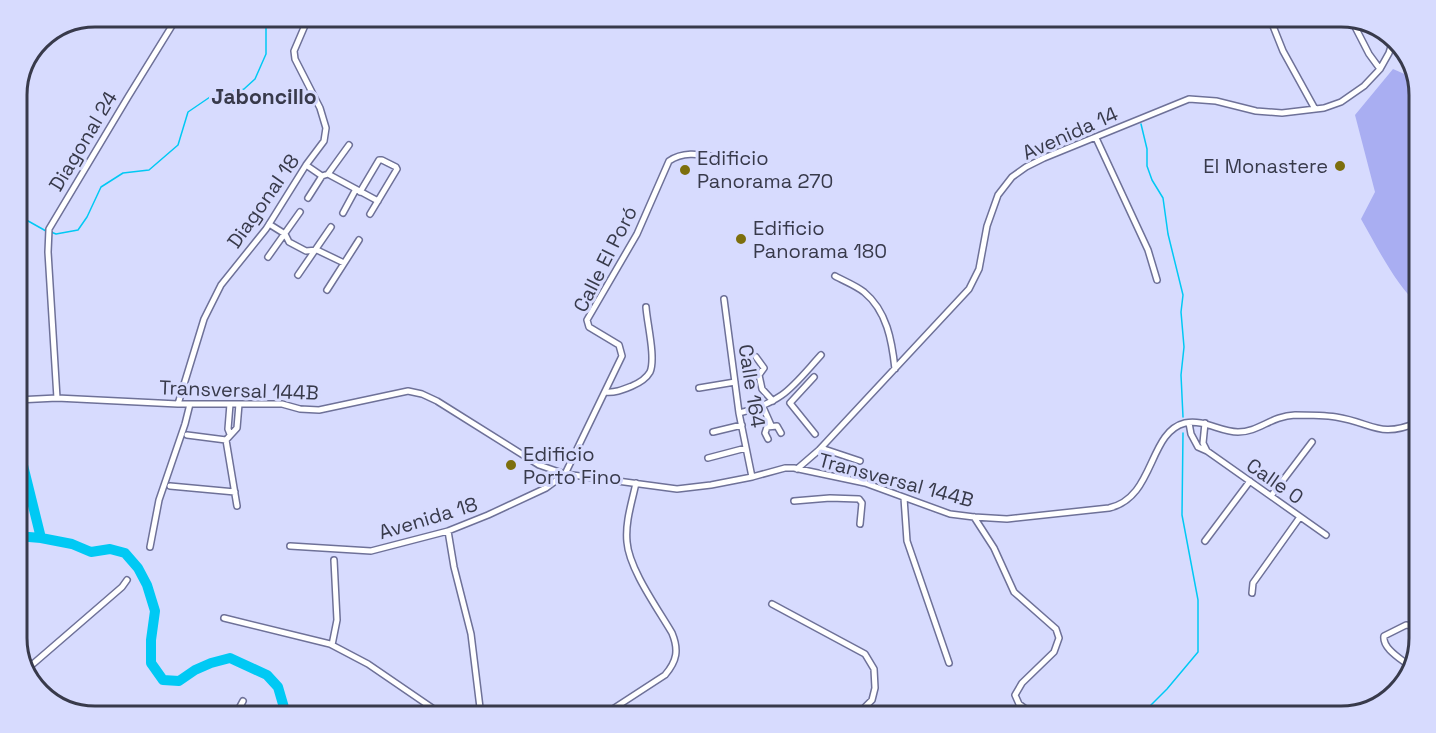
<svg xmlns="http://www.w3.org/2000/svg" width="1436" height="733" font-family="'Space Grotesk',sans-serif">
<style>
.green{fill:#a9aef2}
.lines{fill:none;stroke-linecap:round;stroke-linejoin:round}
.stream{stroke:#00c9f4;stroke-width:1.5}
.river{stroke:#00c9f4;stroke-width:10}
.street-casing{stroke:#6e7198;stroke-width:8}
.street{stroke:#fff;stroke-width:5}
.poi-dot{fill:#7d6f0d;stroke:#d7dbfe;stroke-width:2}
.labels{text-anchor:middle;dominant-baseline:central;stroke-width:6;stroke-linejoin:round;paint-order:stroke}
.street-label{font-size:20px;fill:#383a4b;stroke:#d7dbfe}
.poi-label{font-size:20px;fill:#383a4b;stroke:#d7dbfe;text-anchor:start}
.neighbourhood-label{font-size:21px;font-weight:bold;fill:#383a4b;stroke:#d7dbfe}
.rim{fill:none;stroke:#383a4b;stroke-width:3}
</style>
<rect width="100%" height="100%" fill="#d7dbfe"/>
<path class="green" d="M1393,69l23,10 3,11v215c-23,-19 -43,-60 -58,-86l14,-27 -20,-77z"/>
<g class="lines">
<path class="stream" d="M1141,124l6,25v17l5,14 11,18 5,36 15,61 -2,17 3,35 -3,28 2,42
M21,217l25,14
M51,232l5,2 22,-4 9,-13 14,-30 22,-14 26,-3 29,-25 10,-33 22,-15 34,-8 11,-10 11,-25v-26l-4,-12
M1140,716l27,-27 31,-37v-52l-16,-85 1,-82"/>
<path class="river" d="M17,187c5,10 6,27 0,36
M17,441l24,97
M17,536l24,2 31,6 19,8 19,-3 15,4 13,15 9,17 8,26 -4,29v23l12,17 16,1 16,-11 16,-7 19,-5 37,17 11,12 7,24v5"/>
<defs>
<path id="street" d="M1269,16l14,35 32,58
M1351,19l18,35 11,15
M1096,138l52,112 9,30
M306,165l16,11 6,-2 50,27
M328,174l21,-29
M360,192l19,-32h3l14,7 1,2 -27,45
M308,198l14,-22
M343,213l13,-24
M269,224l16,10 4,8 17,9 11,-1 27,13
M268,257l32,-45
M298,275l33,-48
M835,276c9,5 20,9 29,16 23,19 28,49 31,77
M327,290l32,-50
M724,299l15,114 13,64
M756,357l8,11 -5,7 3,14 11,12
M814,377l-24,26 25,31
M699,388l36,-6
M605,392c10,1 17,-2 27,-6 7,-3 14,-7 18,-14 6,-14 -3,-49 -4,-65
M57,398l-9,-146 1,-23 79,-132 50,-81
M17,400l40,-2 121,6h104l18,5 19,1 89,-19 14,3 15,7 102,64 26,9 112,15 34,-4 41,-8 33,-9h9l71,15 85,31 24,3 33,2 102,-11c46,-10 39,-76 76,-85 19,-4 35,9 53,9 21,0 33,-16 57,-17 12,0 28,0 41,2 38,6 42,22 83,5
M178,404l26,-85 17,-34 45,-56 40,-64 18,-24 2,-13 -6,-20 -25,-49 -1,-8 15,-35
M763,407l8,18
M739,413c45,-11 53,-26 82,-58
M1189,423l2,11 7,13 9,4 119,84
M1205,423l-2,20 4,8
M713,432l29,-7
M230,434l-2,-5 2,-25
M187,435l39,5
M768,439l-3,-6 2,-6 10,-1 4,7
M821,448l39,13
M708,458l38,-10
M797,469l22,-19 150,-161 10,-20 8,-43 11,-31 14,-18 14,-10 18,-9 145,-59 27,2 40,10 26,2 42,-5 17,-6 23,-16 16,-17 9,-16 4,-13
M170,486l65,6
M1271,496l41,-54
M904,498l3,43 42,122
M794,501l36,-3 29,1 3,4 -2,21
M237,506l-11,-66 11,-12 2,-24
M974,517l20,31 20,44 42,37 3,9 -5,14 -32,31 -7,12 4,9 16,12
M448,531l6,36 17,67 10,82
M1205,541l45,-60
M290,546l81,5 77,-20 40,-16 58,-27 19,-14 57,-118 -3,-11 -30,-18 -2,-7 50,-86 32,-73c17,-12 37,-5 56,-3
M150,547l9,-47 26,-76 5,-20
M1252,593l1,-10 47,-66
M772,604l93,50 9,15 1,19 -3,12 -16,16
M224,618l106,26 38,20 76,52
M332,645l5,-25 -3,-60
M1412,668c-9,-8 -30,-19 -28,-32l22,-11 13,2
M26,670l96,-83 5,-7
M235,716l8,-15
M602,716l63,-41c12,-14 14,-25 7,-42 -14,-24 -43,-64 -45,-91 -2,-20 5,-40 9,-59"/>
</defs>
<use href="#street" class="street-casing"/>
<use href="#street" class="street"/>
</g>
<g class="poi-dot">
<circle cx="1340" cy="166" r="6"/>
<circle cx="685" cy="170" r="6"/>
<circle cx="741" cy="239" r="6"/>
<circle cx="511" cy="465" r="6"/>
</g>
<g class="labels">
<g class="street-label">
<text transform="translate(1070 133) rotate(-24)">Avenida 14</text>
<text transform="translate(83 141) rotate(-59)">Diagonal 24</text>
<text transform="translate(263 201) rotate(-55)">Diagonal 18</text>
<text transform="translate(605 259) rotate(-63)">Calle El Poró</text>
<text transform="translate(752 386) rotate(81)">Calle 164</text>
<text transform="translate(239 390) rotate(2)">Transversal 144B</text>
<text transform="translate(896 480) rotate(15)">Transversal 144B</text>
<text transform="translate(1275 481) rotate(35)">Calle 0</text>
<text transform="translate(428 518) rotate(-17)">Avenida 18</text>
</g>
<g class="poi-label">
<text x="697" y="158">Edificio<tspan x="697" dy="23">Panorama 270</tspan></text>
<text x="1328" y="166" text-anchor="end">El Monastere</text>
<text x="753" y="228">Edificio<tspan x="753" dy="23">Panorama 180</tspan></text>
<text x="523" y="454">Edificio<tspan x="523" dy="23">Porto Fino</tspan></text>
</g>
<g class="neighbourhood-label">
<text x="264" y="96">Jaboncillo</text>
</g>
</g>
<path d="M0 0H1436V733H0ZM95 27H1341A68 68 0 0 1 1409 95V638A68 68 0 0 1 1341 706H95A68 68 0 0 1 27 638V95A68 68 0 0 1 95 27Z" fill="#d7dbfe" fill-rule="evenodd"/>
<path class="rim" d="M95 27H1341A68 68 0 0 1 1409 95V638A68 68 0 0 1 1341 706H95A68 68 0 0 1 27 638V95A68 68 0 0 1 95 27Z"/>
</svg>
